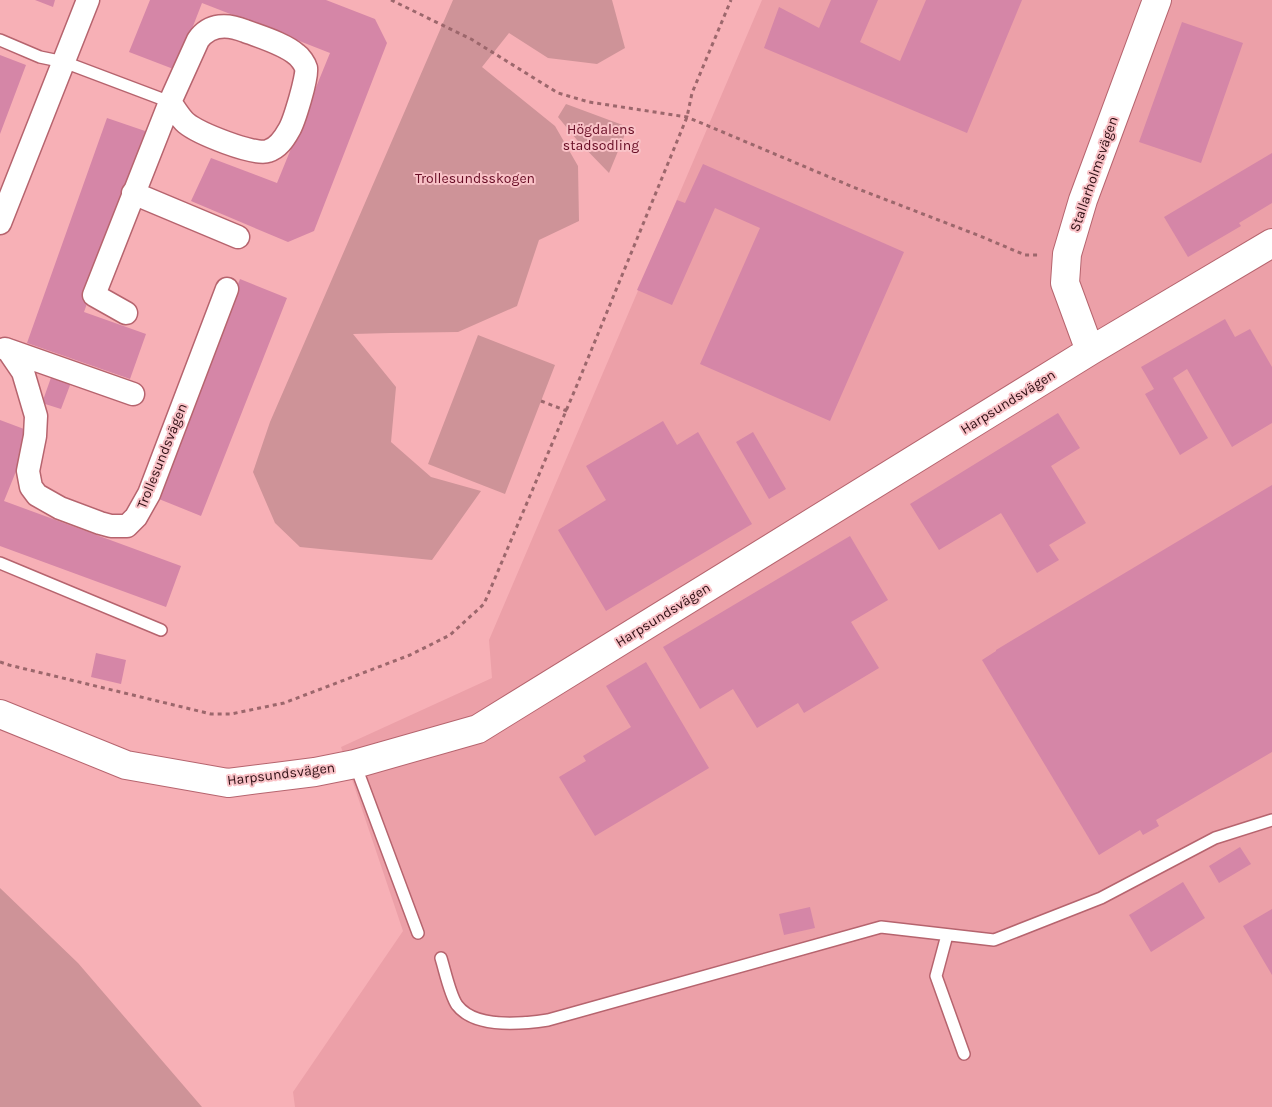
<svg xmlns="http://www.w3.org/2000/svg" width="1272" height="1107" font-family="Karla,sans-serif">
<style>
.built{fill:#eca0a8}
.green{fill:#ce9398}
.building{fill:#d586a7}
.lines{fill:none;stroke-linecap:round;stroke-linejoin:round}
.service-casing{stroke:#b6646e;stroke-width:14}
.minor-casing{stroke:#b6646e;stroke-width:25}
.tertiary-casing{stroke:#b6646e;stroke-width:30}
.path{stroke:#9c676c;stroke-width:3;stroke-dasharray:4 4;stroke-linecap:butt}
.service{stroke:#fff;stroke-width:11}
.minor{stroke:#fff;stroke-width:22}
.tertiary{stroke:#fff;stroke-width:28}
.labels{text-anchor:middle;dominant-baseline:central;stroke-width:4;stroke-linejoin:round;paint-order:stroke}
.park-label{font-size:14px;fill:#660c24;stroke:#f9c2c7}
.street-label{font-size:14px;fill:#2e0e13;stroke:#f9c2c7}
</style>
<rect width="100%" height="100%" fill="#f7b0b6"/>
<path class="built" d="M762,0h510v1107h-977l-2,-15 110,-161 -62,-184 151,-69 -3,-38z"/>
<path class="green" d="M453,0h159l13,48 -28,16 -49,-6 -39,-25 -27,34 73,59 23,40 1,55 -40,19 -22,66 -59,26 -67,1 -38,1 43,53 -5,55 40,35 50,14 -49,69 -132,-13 -25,-24 -22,-51 17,-50z
M566,104l62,23 -19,46 -32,-33 -19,-23z
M478,335l77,30 -50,129 -77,-30z
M0,888l78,75 124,144h-202z"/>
<path class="building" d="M35,0h20l-2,7z
M150,0h176l49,19 12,24 -73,188 -26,11 -97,-41 20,-43 66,25 53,-130 -128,-50 -26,67 -47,-18z
M831,0h47l-18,42 40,19 26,-61h96l-55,133 -203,-85 15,-41 40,21z
M1182,22l61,21 -42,120 -62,-21z
M0,55l26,10 -26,69z
M107,118l41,14 -64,180 62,22 -16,45 -103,-36z
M1272,153v50l-33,20 2,3 -53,31 -24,-40z
M703,164l201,88 -74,169 -130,-57 60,-136 -45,-20 -43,97 -35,-15 40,-90 8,3z
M240,279l47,19 -86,218 -47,-19z
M1225,319l10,18 15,-8 22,38v56l-40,24 -45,-78 -14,9 35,60 -28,17 -35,-61 9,-5 -13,-22z
M53,372l19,8 -11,29 -19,-6z
M1058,413l22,35 -29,18 35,57 -37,22 10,15 -22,13 -36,-60 -62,37 -29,-46z
M0,420l32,12 -28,69 177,65 -15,41 -166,-61z
M663,421l14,24 21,-13 54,92 -146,87 -48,-81 48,-30 -20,-34z
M753,432l33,57 -17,10 -33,-57z
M1272,485v267l-116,68 3,6 -16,9 -3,-5 -41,25 -117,-195 14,-9v-1z
M850,536l38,64 -37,22 28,46 -75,45 -6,-10 -41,25 -24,-39 -33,20 -37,-62z
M96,653l30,7 -5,24 -30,-7z
M646,662l63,106 -114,68 -36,-59 27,-16 -3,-5 48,-29 -25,-41z
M1240,847l11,17 -32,19 -10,-17z
M1183,882l22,36 -54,34 -22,-37z
M810,907l5,21 -31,7 -5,-21z
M1272,909v66l-29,-49z"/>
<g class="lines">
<defs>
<path id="service" d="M0,40l40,17 24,5 106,40
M0,563l161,67
M355,764l63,169
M947,935l-11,41 28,78
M441,958c4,13 9,37 16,47 18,24 65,19 91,15l333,-93 113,13 107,-42 114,-60 57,-18"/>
<path id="minor" d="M133,193l105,44
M0,223l88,-223
M126,313l-32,-18 76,-193c5,7 10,16 16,21 12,10 68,33 82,28 10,-3 16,-12 21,-21 5,-8 19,-54 17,-62 -1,-4 -6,-11 -9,-13 -12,-11 -36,-18 -52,-24 -17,-7 -35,-8 -47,9l-28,62
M5,349l128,45
M8,350l15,22 13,44 -1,20 -7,35 3,16 6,8 23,13 40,15 11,3h16l9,-9 13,-23 78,-205"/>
<path id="tertiary" d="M1090,351l-25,-68 2,-29 16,-54 74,-200
M0,714l126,51 102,18 87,-11 40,-8 123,-35 612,-378 182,-108"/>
</defs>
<use href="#service" class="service-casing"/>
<use href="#minor" class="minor-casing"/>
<use href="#tertiary" class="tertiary-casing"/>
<path class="path" d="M391,0l80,39 87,54 31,9 98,15 166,70 127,49 45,19h16
M541,401l26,10
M0,662l9,3 202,49h20l53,-11 126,-48 40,-20 34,-31 93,-219 110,-268 5,-24 39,-93"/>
<use href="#service" class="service"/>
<use href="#minor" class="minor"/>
<use href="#tertiary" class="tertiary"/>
</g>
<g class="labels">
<g class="park-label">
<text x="601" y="129">Högdalens<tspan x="601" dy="16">stadsodling</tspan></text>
<text x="475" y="178">Trollesundsskogen</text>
</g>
<g class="street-label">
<text transform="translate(1094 174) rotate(-71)">Stallarholmsvägen</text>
<text transform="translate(1008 402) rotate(-32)">Harpsundsvägen</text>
<text transform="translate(162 456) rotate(-68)">Trollesundsvägen</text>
<text transform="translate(663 615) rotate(-32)">Harpsundsvägen</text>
<text transform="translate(281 774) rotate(-7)">Harpsundsvägen</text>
</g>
</g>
</svg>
